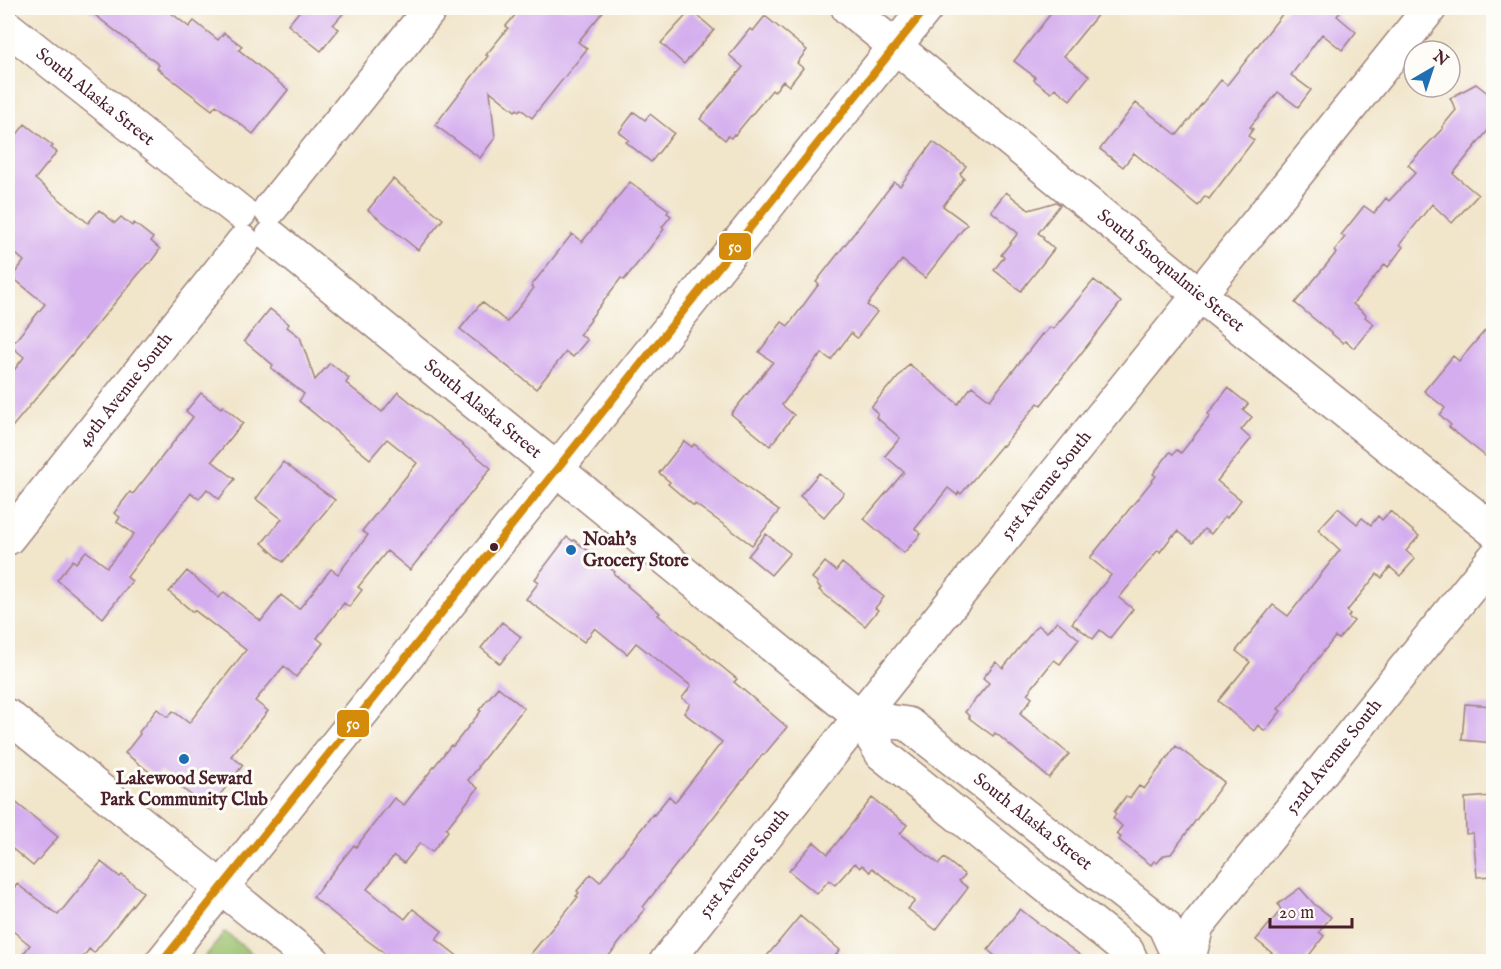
<svg xmlns="http://www.w3.org/2000/svg" width="1501" height="969" font-family="'IM FELL English',serif">
<style>
.green{fill:#99c06c;stroke:#72704c;stroke-width:1.5}
.building{fill:#d4adee}
.lines{fill:none;stroke-linecap:round;stroke-linejoin:round}
.minor-casing{stroke:#9e827a;stroke-width:36}
.minor{stroke:#fff;stroke-width:33}
.bus-1-casing{stroke:#fdfcf7;stroke-width:12}
.bus-1{stroke:#d48b09;stroke-width:8}
.bus-dot{fill:#4a1f2b;stroke:#fdfcf7;stroke-width:2}
.poi-dot{fill:#1f6fb2;stroke:#fdfcf7;stroke-width:2}
.labels{text-anchor:middle;dominant-baseline:central;stroke-width:6;stroke-linejoin:round;paint-order:stroke}
.street-label{font-size:18px;fill:#4a1f2b;stroke:#fdfcf7}
.poi-label{font-size:18px;font-weight:bold;fill:#4a1f2b;stroke:#fdfcf7;text-anchor:start}
.line-badge{stroke:#fdfcf7;stroke-width:2}
.badge-label{font-size:16px;text-anchor:middle;font-weight:bold;fill:#fff}
</style>
<rect width="100%" height="100%" fill="#fdfcf7"/>
<filter id="ink" filterUnits="userSpaceOnUse"><feTurbulence type="fractalNoise" baseFrequency=".0167" numOctaves="2"/><feDisplacementMap in="SourceGraphic" scale="12" xChannelSelector="R" yChannelSelector="G"/><feConvolveMatrix kernelMatrix="1 2 1 2 8 2 1 2 1" color-interpolation-filters="sRGB"/></filter>
<filter id="wash" filterUnits="userSpaceOnUse"><feTurbulence type="fractalNoise" baseFrequency=".008" numOctaves="4" result="noise"/><feDisplacementMap in="SourceGraphic" scale="24" xChannelSelector="R" yChannelSelector="G"/><feGaussianBlur stdDeviation="1.35" result="paint"/><feColorMatrix in="noise" values="0 0 0 0 0 0 0 0 0 0 0 0 0 0 0 0 0 1.4 0 .05"/><feComposite in="paint" operator="in"/></filter>
<g filter="url(#wash)">
<rect width="100%" height="100%" fill="#f1e5ca"/>
<path class="green" d="M225,932l36,29h-59z"/>
<g id="blocks">
<path class="building" d="M86,8h79l24,19 5,-6 24,19 6,-7 18,13 -3,4 49,40 -35,44 -37,-29 -4,5 -55,-42 2,-3z
M302,8h46l-15,17 6,4 -18,22 -33,-26z
M521,8h85l-28,34 9,7 -55,69 -11,-9 -2,2 -2,-2 -2,2 -25,-20 5,47 -15,20 -45,-33 53,-69 -2,-1 22,-27 -2,-2z
M1055,8h48l-39,48 25,20 -19,24 -15,-12 -4,5 -17,-13 1,-3 -21,-16z
M1287,8h57l-7,8 19,16 -14,18 -20,-16 -31,41 20,15 -13,17 -20,-15 -28,35 3,2 -5,7 6,4 -45,59 -4,-3 -7,10 -64,-53 -11,14 -23,-18 36,-46 41,32 44,-55 6,5z
M691,10l23,20 -30,34 -23,-21z
M765,16l42,34 -10,13 6,5 -14,18 -6,-5 -9,11 -2,-2 -37,45 -1,-1 -3,4 -3,-2 -3,4 -25,-21 43,-52 -14,-12 21,-26 3,2z
M1476,84l18,14v25l-41,51 25,21 -26,28 -20,-19 -32,40 3,3 -15,20 -3,-3 -32,40 13,11 -1,2 9,7 -20,24 -9,-7 -2,2 -48,-40 41,-50 -2,-2 11,-14 -4,-2 23,-29 10,7 12,-15 3,3 27,-29 -8,-7 35,-37 -1,-1 14,-17 -6,-12z
M634,112l11,8 5,-6 24,19 -23,29 -25,-20 3,-2 -10,-8z
M25,124l28,22 -2,2 6,4 -22,27 53,44 11,-13 16,13 6,-6 11,9 2,-3 19,15 -2,3 9,8 -10,14 -3,1 -139,168v-54l16,-21 -13,-11 34,-42 -33,-27 12,-16 -16,-14v-101z
M933,142l33,24 -6,8 4,4 -21,28 24,18 -42,54 -23,-18 -35,45 10,7 -20,26 -6,-5 -20,27 -9,-7 -3,5 -1,-1 -36,48 12,10 -24,31 -39,-32 42,-52 -14,-10 23,-30 6,4 31,-42 -3,-2 78,-100 6,4z
M393,179l50,40 -25,31 -50,-40z
M630,182l39,28 -2,3 4,3 -9,11 2,2 -15,20 -25,31 -3,-2 -31,41 1,1 -11,14 7,6 -14,17 -7,-5 -30,37 -76,-60 22,-27 25,20 27,-34 -3,-2 41,-52 10,8z
M1006,192l23,18 27,-8 4,3 -22,28 6,4 -1,2 11,10 -33,42 -27,-21 10,-13 -3,-2 17,-22 -27,-22z
M1094,280l27,22 -80,103 -3,-2 -35,43 -1,-1 -41,49 -2,-2 -2,3 -9,-7 -33,41 6,5 -17,19 -40,-34 40,-47 -19,-16 15,-18 -24,-21 2,-3 -7,-7 19,-22 1,1 18,-22 49,40 14,-18 18,14 52,-66 1,1 7,-8 3,2z
M270,309l19,15 -2,3 13,10 15,43 15,-17 19,15 -3,5 36,29 16,-20 93,76 -81,102 -23,-19 -29,36 4,3 -13,17 -5,-4 -27,35 6,5 -27,34 -12,-11 -29,35 13,10 -37,45 12,9 -34,44 -49,-38 -4,6 -31,-24 15,-19 -1,-2 18,-23 11,8 5,-6 16,12 57,-73 -52,-40 -1,2 -24,-20 18,-21 32,27 5,-6 37,29 20,-26 18,14 32,-40 7,5 30,-39 -6,-4 55,-68 -30,-24 -17,20 -71,-58 5,-7 -33,-26 2,-3 -29,-24z
M1494,320v143l-45,-36 2,-2 -11,-10 5,-7 -21,-17 29,-35 6,5z
M1228,388l20,16 -5,6 9,7 -11,13 10,9 -34,42 24,19 -14,18 -2,-2 -14,18 -7,-5 -11,14 -15,-12 -4,5 -1,-1 -13,17 -2,-2 -39,48 14,11 -23,29 -10,-8 -7,9 -21,-16 39,-48 -21,-17 66,-82 -3,-2 17,-22 3,2 4,-4 4,3 29,-37 -2,-2z
M201,393l20,15 2,-2 20,17 -31,38 23,18 -16,20 -12,-10 -8,10 -8,-6 -64,84 5,4 -29,37 -46,-38 16,-20 3,3 10,-12 21,16 27,-33 -17,-12 3,-5 -6,-4 16,-21 3,2 60,-77 -7,-6z
M684,441l8,6 2,-3 52,43 33,24 -27,34 -57,-41 -1,2 -26,-22 2,-2 -11,-9z
M283,462l52,38 -52,62 -21,-19 20,-24 -26,-20z
M819,473l25,20 -20,24 -24,-21z
M1338,508l19,16 5,-6 9,7 7,-9 4,4 8,-9 29,25 -13,15 9,8 -15,17 -10,-9 -8,11 -5,-4 -30,37 3,3 -2,3 6,4 -15,18 -4,-2 -57,72 3,2 -16,20 -7,-6 -4,6 -36,-30 32,-39 -14,-11 37,-46 15,11 52,-66 -22,-20z
M766,534l24,19 -19,22 -23,-19z
M567,537l6,4 1,-1 41,32 -1,2 14,11 -1,1 33,27 -2,2 79,64 -3,3 53,45 -23,28 -1,-1 -120,153 2,2 -7,8 1,1 -35,44h-80l54,-65 -2,-1 3,-3 -2,-2 14,-17 9,8 53,-68 1,1 15,-19 6,6 47,-60 -38,-29 6,-9 -8,-6 9,-12 -55,-43 -9,11 -32,-26 -11,14 -58,-43 13,-17 -4,-3z
M825,562l11,9 6,-8 42,34 -9,11 3,2 -13,16 -46,-36 2,-2 -4,-3 1,-2 -6,-5z
M1057,621l22,18 -19,25 -6,-4 -27,34 5,4 -12,16 49,40 -20,24 -51,-43 -3,-2 -2,3 -24,-18 1,-1 -5,-5 24,-29 -6,-5 13,-16 7,6 35,-43 9,7z
M502,622l19,15 -21,27 -19,-16z
M498,687l26,21 -46,58 1,1 -11,13 10,8 -32,41 2,2 -16,21 -12,-9 -16,20 -10,-7 -27,33 38,30 8,-10 29,22 -6,8 29,23h-68l-29,-21 -55,-44 41,-52 2,2 38,-49 10,7 47,-60 2,1 28,-35 -2,-1z
M1465,704l29,2v37l-32,-3z
M1176,746l48,36 -53,72 -7,1 -7,8 -3,-2 -3,4 -32,-25 2,-3 -5,-3 6,-8 -9,-8 3,-4 -2,-2 12,-16 4,2 9,-12 5,3z
M8,796l50,41 -25,29 -25,-21z
M1494,796v80l-17,1 -4,-44 -7,1 -1,-36z
M872,798l35,27 -7,9 39,30 5,-6 21,17 -6,6 9,7 -32,42 -28,-21 7,-8 -43,-33 -2,4 -8,-7 -2,3 -5,-5 -20,22 -6,-5 -12,14 -28,-23 25,-29 14,12z
M101,862l19,15 2,-2 21,17 -49,61 -5,-4 -9,13h-63l13,-17 -22,-18v-31l9,-12 41,31z
M1300,888l14,16 17,13 -12,15 5,4 -20,26h-21l-27,-22 25,-30 -3,-6z
M1020,909l33,26 36,27h-87l-14,-12z
M800,916l40,34 -10,12h-68z"/>
</g>
</g>
<g filter="url(#ink)">
<use href="#blocks" fill-opacity="0" stroke="#9e827a" stroke-width="1.5"/>
<g class="lines">
<defs>
<g id="minor">
<path id="s1" d="M848,8l352,287 294,236"/>
<path id="s2" d="M8,28l232,184"/>
<path d="M270,209l161,-201"/>
<path id="s3" d="M272,237l588,480 48,7 256,201 17,37"/>
<path id="s4" d="M8,538l235,-296"/>
<path d="M8,716l306,246"/>
<path d="M860,717l22,37 245,197 5,11"/>
<path d="M162,962l764,-954"/>
<path id="s5" d="M666,962l194,-245 570,-709"/>
<path id="s6" d="M1188,962l9,-36 297,-368"/>
</g>
</defs>
<use href="#minor" class="minor-casing"/>
<use href="#minor" class="minor"/>
<defs>
<path id="bus-1" d="M162,962l764,-954"/>
</defs>
<use href="#bus-1" class="bus-1-casing"/>
<use href="#bus-1" class="bus-1"/>
</g>
</g>
<circle class="bus-dot" cx="494" cy="547" r="5"/>
<g class="poi-dot">
<circle cx="571" cy="550" r="6"/>
<circle cx="184" cy="759" r="6"/>
</g>
<g class="labels">
<g class="street-label">
<text stroke="none"><textPath href="#s2" startOffset="111">South Alaska Street</textPath></text>
<text stroke="none"><textPath href="#s1" startOffset="416">South Snoqualmie Street</textPath></text>
<text stroke="none"><textPath href="#s4" startOffset="189">49th Avenue South</textPath></text>
<text stroke="none"><textPath href="#s3" startOffset="272">South Alaska Street</textPath></text>
<text stroke="none"><textPath href="#s5" startOffset="610">51st Avenue South</textPath></text>
<text stroke="none"><textPath href="#s6" startOffset="255">52nd Avenue South</textPath></text>
<text stroke="none"><textPath href="#s3" startOffset="966">South Alaska Street</textPath></text>
<text stroke="none"><textPath href="#s5" startOffset="126">51st Avenue South</textPath></text>
</g>
<g class="poi-label">
<text x="583" y="540">Noah's<tspan x="583" dy="21">Grocery Store</tspan></text>
<text x="184" y="779" text-anchor="middle">Lakewood Seward<tspan x="184" dy="21">Park Community Club</tspan></text>
</g>
</g>
<g class="line-badge">
<rect x="718" y="232" width="34" height="29" rx="6" fill="#d48b09"/>
<rect x="336" y="709" width="34" height="29" rx="6" fill="#d48b09"/>
</g>
<g class="badge-label">
<text x="735" y="252">50</text>
<text x="353" y="729">50</text>
</g>
<rect width="1501" height="969" fill="none" stroke="#fdfcf7" stroke-width="30"/>
<g transform="translate(1432 69) rotate(39)"><circle r="28" fill="#fdfcf7" stroke="#b5a4a5" stroke-width="1.5"/>
<path d="M0-4.5L10 22L0 15L-10 22Z" fill="#1f6fb2"/>
<text y="-9" font-size="16" font-weight="bold" text-anchor="middle" fill="#4a1f2b">N</text>
</g>
<path d="M1270 918v9h82v-9" fill="none" stroke="#4a1f2b" stroke-width="3"/>
<text x="1279" y="918" font-size="18" fill="#4a1f2b" stroke="#fdfcf7" stroke-width="4.5" paint-order="stroke">20 m</text>
</svg>
